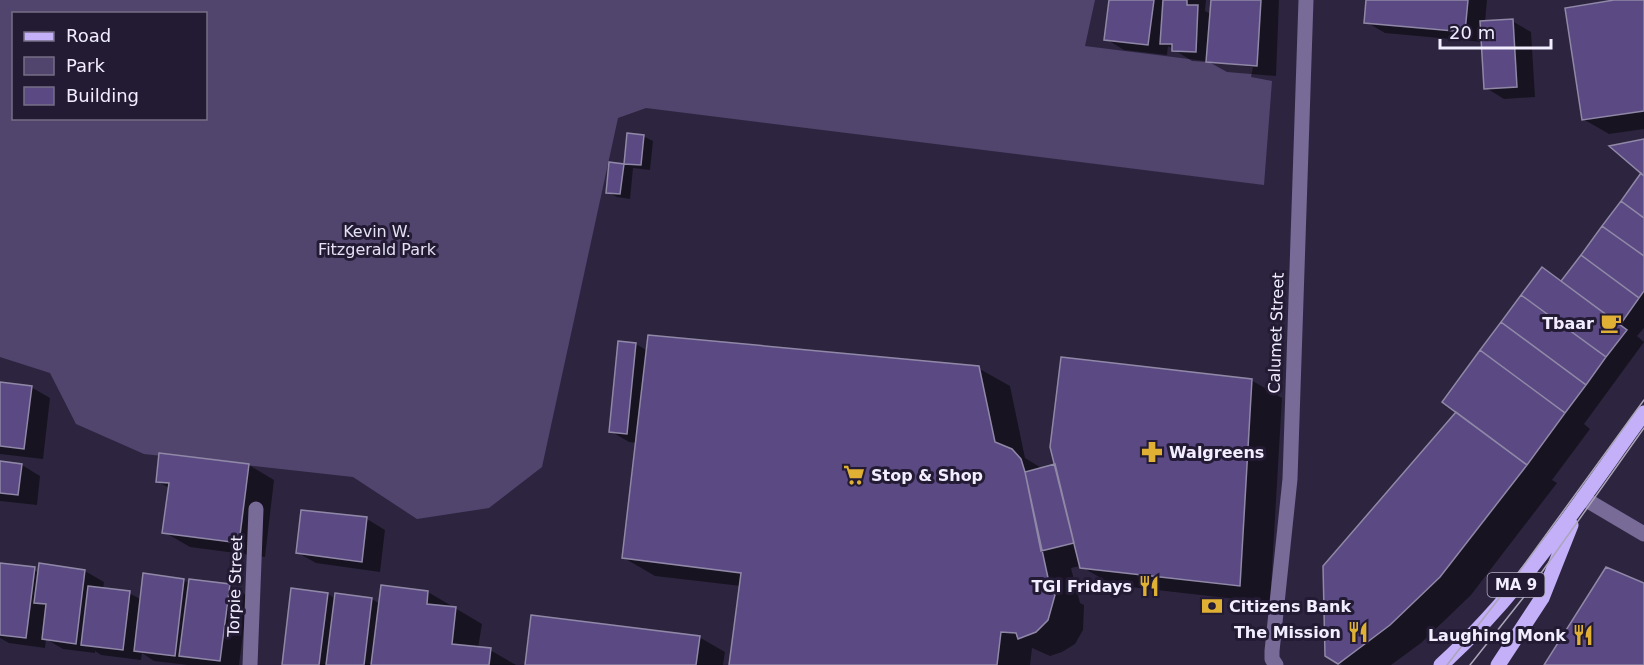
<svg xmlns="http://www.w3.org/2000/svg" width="1644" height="665" font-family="'DejaVu Sans',sans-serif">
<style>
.green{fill:#51456e;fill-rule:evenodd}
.shadow{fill:#0007}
.building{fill:#5b4983;stroke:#9088a7;stroke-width:1.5}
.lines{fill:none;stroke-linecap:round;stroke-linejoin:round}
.minor{stroke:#786b98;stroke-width:15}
.major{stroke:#c4aff9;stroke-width:15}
.tram{stroke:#aba5ba;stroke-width:1.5}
.labels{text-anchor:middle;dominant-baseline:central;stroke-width:6;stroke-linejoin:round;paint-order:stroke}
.shield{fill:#231b34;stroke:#b4afc2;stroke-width:1.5}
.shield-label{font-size:15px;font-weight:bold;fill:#f2eeff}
.park-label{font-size:16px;fill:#e5e0f3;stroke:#231b34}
.poi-label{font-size:16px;font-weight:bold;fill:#f2eeff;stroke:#231b34;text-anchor:end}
.street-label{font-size:16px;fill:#f2eeff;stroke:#231b34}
</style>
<rect width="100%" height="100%" fill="#2d253f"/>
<path class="green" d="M0,0h1095l-10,46 168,21 -2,10 21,4 -8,104 -618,-77 -28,10 -76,349 -53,41 -72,11 -64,-42 -209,-23 -68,-30 -26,-51 -50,-16zM14,14h192v104h-192z"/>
<path class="shadow" d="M1110,0h96l-1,11 6,3 1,-14h67l-3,76 -49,-4 -18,-10 -17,-1 -24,-15 -1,9 -43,-5 -18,-11z
M1368,0h119l-2,22 27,-1 19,11 4,65 -31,2 -18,-11 -3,-46 -98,-9 -19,-11z
M1624,0h20v129l-35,5 -26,-15z
M628,135l15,1 10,5 -3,29 -17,-2 -3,31 -13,-2 -10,-5 3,-28 15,1z
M1644,177v151l-7,8 7,6 -60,82 6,5 -38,51 5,3 -86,112 -50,48 -30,22h-49l-16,-10 132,-243 84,-143 21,13z
M636,344l12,7 330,17 32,18 15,72 18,11 13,-3 195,-86 31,18 -12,205 -157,-18 -33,-19 -9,2 9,35 4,2 -1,25 -8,14 -13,8 -12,4 -18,-8 -2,17h-299l10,-79 -86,-10 -31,-18 13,-115 -8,-1 -19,-11z
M0,383l31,4 19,11 -7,61 -43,-5z
M0,463l22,2 18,11 -3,29 -37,-4z
M249,465l25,15 -9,77 -75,-10 -26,-15 5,-44 -12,-7z
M367,519l18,11 -5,42 -64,-9 -18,-10z
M0,565l39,7 46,-1 19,11 -1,7 26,4 13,7 3,-25 39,5 6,4 39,1 19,11 -9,69h-51l-34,-4 -12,-8 -1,7 -40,-5 -6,-4v2l-32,-4 -17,-10 -1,9 -36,-5 -9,-5z
M428,592l54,32 -4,24 12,2 26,15h-232l44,-71 8,5h36l8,5z
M699,637l26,15 -2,13h-196z"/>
<path class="building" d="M1109,0h45l-6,45 -44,-5z
M1163,0h24v5h11l-2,47 -24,-1v-7h-12z
M1211,0h50l-4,66 -51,-4z
M1366,0h102l-3,32 -101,-9z
M1614,0h30v111l-62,9 -17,-112z
M1513,19l4,68 -33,2 -4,-68z
M627,133l17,2 -3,30 -17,-1z
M1644,139v37l-35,-30z
M609,162l15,2 -4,30 -14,-1z
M1641,173l3,3v42l-23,-17z
M1621,201l23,17v38l-42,-30z
M1602,226l42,30v35l-5,7 -58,-43z
M1581,255l58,43 -19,27 -59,-44z
M1542,267l85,63 -21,27 -85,-62z
M1521,295l85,62 -20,28 -85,-63z
M1501,322l85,63 -21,28 -85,-63z
M648,335l331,31 16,76 17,7 9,10 4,13 25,115 4,-1 1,9 -7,25 -12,12 -18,7 -2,-6 -15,-1 -4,33h-268l12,-92 -119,-15z
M618,341l18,2 -9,91 -18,-2z
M1480,350l85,63 -38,52 -85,-63z
M1061,357l191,22 -12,207 -160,-18 -30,-121z
M0,382l32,4 -8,63 -24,-3z
M1456,412l71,53 -87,112 -50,48 -52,39 -13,-8 -2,-90z
M159,453l90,11 -10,79 -77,-10 7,-50 -13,-1z
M0,461l22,3 -4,31 -18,-2z
M1055,464l19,79 -33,8 -16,-79z
M301,510l66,7 -5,45 -66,-9z
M0,563l35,4 -9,71 -26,-3z
M39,563l46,7 -9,74 -34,-5 4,-35 -12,-1z
M1606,567l38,16v82h-100z
M143,573l41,6 -9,77 -41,-5z
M189,579l41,5 -10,77 -41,-5z
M381,585l47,6 -1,13 29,3 -4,37 39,4 -2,17h-118z
M88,586l42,5 -7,59 -42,-5z
M291,588l37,5 -9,72h-37z
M335,593l37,5 -8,67h-38z
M531,615l169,21 -4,29h-171z"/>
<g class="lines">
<path class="minor" d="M1583,498l61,36
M250,665l6,-156
M1276,665l-4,-6v-8l18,-172 16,-479"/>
<path class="major" d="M1441,665c80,-72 140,-165 203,-252
M1498,665l44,-67 29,-73"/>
<path class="tram" d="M1447,665l64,-82 133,-183
M1470,665l57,-72 117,-165"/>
</g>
<defs>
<symbol id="cafe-bare" viewBox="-9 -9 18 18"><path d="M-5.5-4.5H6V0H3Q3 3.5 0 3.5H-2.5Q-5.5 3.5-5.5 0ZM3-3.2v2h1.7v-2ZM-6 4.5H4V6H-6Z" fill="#dfb034" stroke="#231b34" stroke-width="2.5" paint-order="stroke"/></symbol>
<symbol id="pharmacy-bare" viewBox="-9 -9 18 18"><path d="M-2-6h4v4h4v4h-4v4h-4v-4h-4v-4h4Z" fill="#dfb034" stroke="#231b34" stroke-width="2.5" paint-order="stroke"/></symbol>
<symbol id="supermarket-bare" viewBox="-9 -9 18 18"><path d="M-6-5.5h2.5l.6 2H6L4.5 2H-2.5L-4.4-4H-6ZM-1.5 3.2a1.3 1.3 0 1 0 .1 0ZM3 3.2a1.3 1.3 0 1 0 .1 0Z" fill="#dfb034" stroke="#231b34" stroke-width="2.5" paint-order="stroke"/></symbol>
<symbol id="restaurant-bare" viewBox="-9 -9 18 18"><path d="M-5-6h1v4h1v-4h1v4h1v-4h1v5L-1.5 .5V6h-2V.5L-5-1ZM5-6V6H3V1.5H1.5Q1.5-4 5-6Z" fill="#dfb034" stroke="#231b34" stroke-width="2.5" paint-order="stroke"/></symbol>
<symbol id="bank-bare" viewBox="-9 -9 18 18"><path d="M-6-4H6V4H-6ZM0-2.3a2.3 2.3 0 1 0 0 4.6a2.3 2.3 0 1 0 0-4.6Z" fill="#dfb034" stroke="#231b34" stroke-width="2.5" paint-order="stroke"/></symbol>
</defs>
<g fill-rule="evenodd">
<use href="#cafe-bare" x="1596" y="308" width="30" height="30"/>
<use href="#pharmacy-bare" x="1137" y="437" width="30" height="30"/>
<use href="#supermarket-bare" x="839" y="460" width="30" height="30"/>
<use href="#restaurant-bare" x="1134" y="571" width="30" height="30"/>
<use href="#bank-bare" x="1197" y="591" width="30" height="30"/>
<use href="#restaurant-bare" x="1343" y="617" width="30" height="30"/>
<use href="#restaurant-bare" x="1568" y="620" width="30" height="30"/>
</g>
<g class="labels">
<rect class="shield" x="1487.5" y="573" width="57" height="24" rx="4.5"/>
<g class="shield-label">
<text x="1516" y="585">MA 9</text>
</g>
<g class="park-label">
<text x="377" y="231">Kevin W.<tspan x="377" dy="18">Fitzgerald Park</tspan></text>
</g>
<g class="poi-label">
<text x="1594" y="323">Tbaar</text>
<text x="1169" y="452" text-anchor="start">Walgreens</text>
<text x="871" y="475" text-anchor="start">Stop &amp; Shop</text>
<text x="1132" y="586">TGI Fridays</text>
<text x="1229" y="606" text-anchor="start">Citizens Bank</text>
<text x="1341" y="632">The Mission</text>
<text x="1566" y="635">Laughing Monk</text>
</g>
<g class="street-label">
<text transform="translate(1276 333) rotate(-88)">Calumet Street</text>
<text transform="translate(235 586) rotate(-88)">Torpie Street</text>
</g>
</g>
<rect x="12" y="12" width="195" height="108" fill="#231b34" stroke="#766f85" stroke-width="1.5"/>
<rect x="24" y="32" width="30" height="9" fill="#c4aff9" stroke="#766f85" stroke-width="1.5"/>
<text x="66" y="42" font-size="18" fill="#f2eeff">Road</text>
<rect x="24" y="57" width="30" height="18" fill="#51456e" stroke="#766f85" stroke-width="1.5"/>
<text x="66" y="72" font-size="18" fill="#f2eeff">Park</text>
<rect x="24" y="87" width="30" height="18" fill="#5b4983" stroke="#766f85" stroke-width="1.5"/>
<text x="66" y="102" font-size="18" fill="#f2eeff">Building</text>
<path d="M1440 39v9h111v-9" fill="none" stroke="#f2eeff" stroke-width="3"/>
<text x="1449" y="39" font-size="18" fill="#f2eeff" stroke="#231b34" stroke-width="4.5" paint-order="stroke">20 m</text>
</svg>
